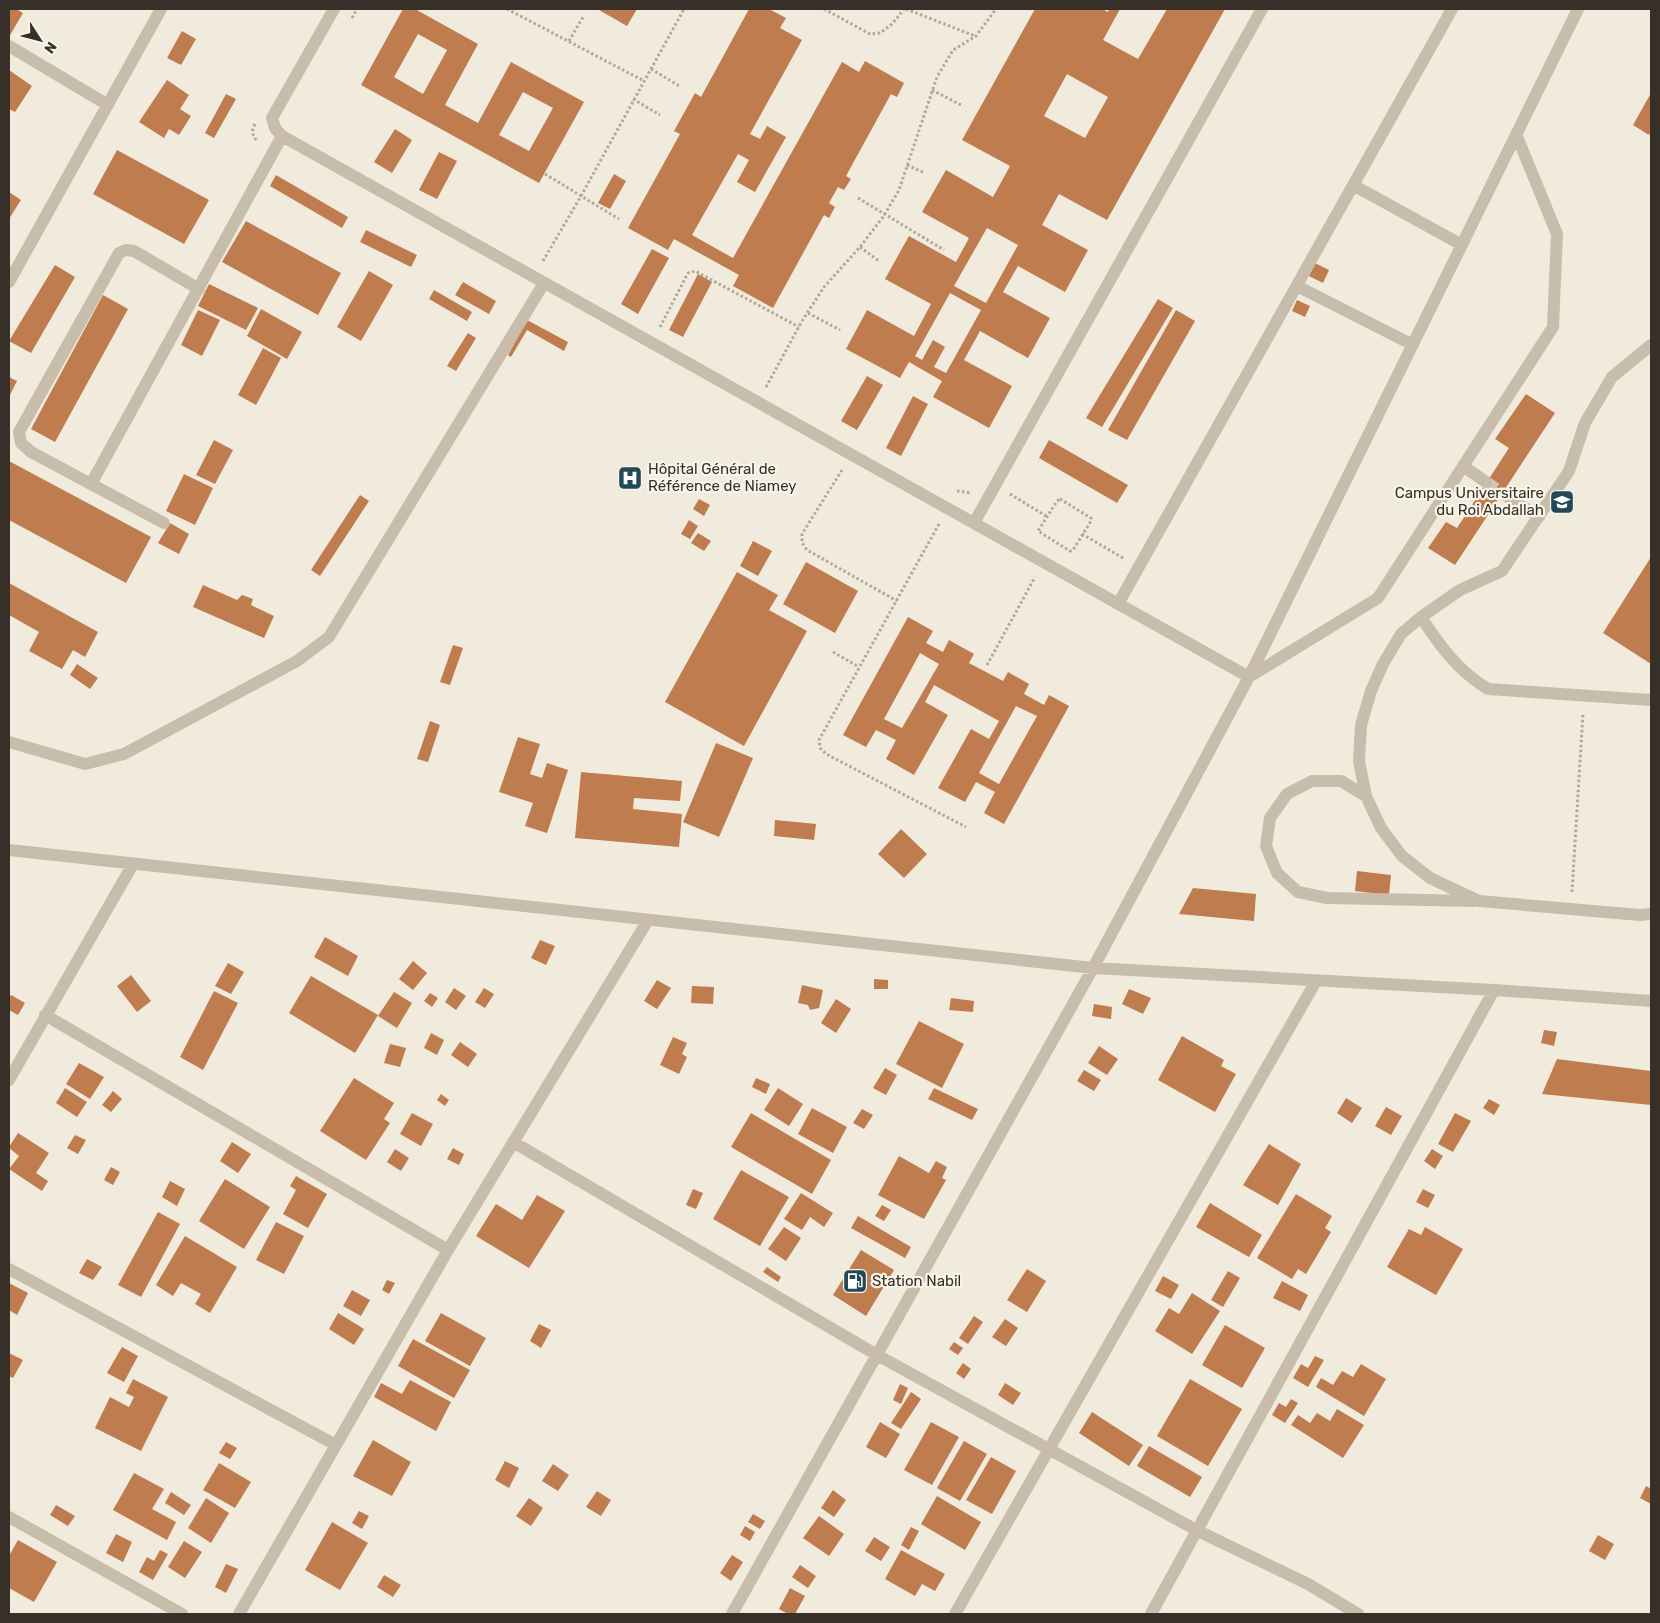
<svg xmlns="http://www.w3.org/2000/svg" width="1660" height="1623" font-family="Rubik,sans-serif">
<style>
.building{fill:#be7c4f;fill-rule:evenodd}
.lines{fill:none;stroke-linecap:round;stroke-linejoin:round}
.minor-tunnel{stroke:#ccc6ba;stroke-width:12;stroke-dasharray:12 6;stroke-linecap:butt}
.path{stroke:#b4a795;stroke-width:3;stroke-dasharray:2.5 2.5;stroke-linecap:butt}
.minor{stroke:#c8bdaa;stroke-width:12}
.labels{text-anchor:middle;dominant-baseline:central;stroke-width:4.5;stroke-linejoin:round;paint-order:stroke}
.poi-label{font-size:15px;fill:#363029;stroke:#f9f4ea;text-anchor:start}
</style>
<rect width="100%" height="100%" fill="#f1ebde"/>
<path class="building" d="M9,9h7l7,4 -14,24z
M403,9h12l63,35 -33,61 33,18 33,-61 73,40 -45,81 -178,-98zM418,34l29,16 -24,44 -29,-17zM523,92l30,16 -24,43 -30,-16z
M600,9h37l-10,17 -28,-16z
M749,9h20l17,9 -6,10 22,12 -52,94 10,5 7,-13 19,11 -31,55 -18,-10 12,-22 -11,-6 -46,81 41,23 109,-196 17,10 6,-11 39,22 -7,14 -6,-3 -45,82 5,3 -7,11 -6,-3 -9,16 6,4 -6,11 -5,-3 -51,93 -40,-22 6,-11 -65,-36 -6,11 -40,-22 52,-94 -6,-3 21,-38 6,4z
M1035,9h67l6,3 1,-3h11l-17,31 35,19 29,-50h58l-118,211 -48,-26 -17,31 46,25 -23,42 -47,-26 -15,26 47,26 -22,40 -48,-27 -16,29 48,26 -23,42 -56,-31 9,-16 -33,-19 -9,16 -54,-29 21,-39 47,26 17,-32 -46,-25 24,-43 47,26 13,-24 -47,-26 24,-42 47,27 17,-31 -48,-26zM1067,74l41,23 -23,41 -41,-22zM987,228l31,17 -32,58 -32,-17zM950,293l31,17 -35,63 -12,-6 11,-20 -12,-7 -11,20 -7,-4z
M182,31l14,8 -15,26 -14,-7z
M9,70l23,16 -17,26 -6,-3z
M167,80l22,15 -9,14 11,7 -12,19 -10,-6 -5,9 -25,-16z
M1651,93v38l-2,4 -16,-10z
M226,94l10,5 -22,39 -9,-5z
M395,129l17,11 -20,33 -18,-11z
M117,150l92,50 -25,44 -91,-50z
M439,152l18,9 -20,38 -18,-9z
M614,174l12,7 -16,28 -12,-6z
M276,175l72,42 -6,11 -72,-42z
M9,192l12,8 -12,19z
M246,221l95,52 -23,42 -96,-53z
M366,230l51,25 -6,12 -51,-25z
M652,249l17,9 -31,56 -17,-10z
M1315,263l14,7 -6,13 -14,-7z
M55,265l20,12 -44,76 -22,-12z
M369,271l24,14 -32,56 -24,-14z
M698,274l14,8 -29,55 -14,-7z
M463,282l33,19 -7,13 -34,-19z
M209,284l49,24 -12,22 -48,-24z
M434,290l38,22 -5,9 -38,-22z
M103,295l25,14 -73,133 -24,-13z
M1158,299l15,9 -71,119 -16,-9z
M1297,300l13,6 -5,11 -13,-6z
M261,309l41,23 -15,27 -40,-23z
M198,310l22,10 -18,36 -21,-11z
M1176,310l19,11 -68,119 -19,-10z
M527,320l41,22 -4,9 -37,-21 -16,27 -3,-2z
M468,333l8,5 -20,33 -9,-5z
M263,348l18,10 -25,47 -18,-10z
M867,376l16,9 -26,45 -16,-9z
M9,377l8,4 -8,16z
M1526,394l29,19 -100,152 -27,-17 18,-26 11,6 52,-80 -14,-9z
M913,396l15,8 -27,52 -15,-8z
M214,440l19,10 -18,34 -19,-9z
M1049,440l79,45 -11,18 -78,-45z
M9,461l142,76 -25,46 -117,-63z
M184,474l29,14 -18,37 -29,-14z
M360,495l9,6 -49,75 -9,-6z
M699,499l11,6 -6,11 -11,-7z
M689,520l9,6 -8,13 -9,-5z
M170,523l19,11 -10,20 -21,-11z
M698,533l13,8 -7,10 -13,-8z
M753,541l19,10 -14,25 -18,-10z
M1651,557v107l-48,-31z
M806,562l52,29 -23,42 -52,-29z
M737,572l41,23 -9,15 38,21 -63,115 -79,-44z
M9,583l89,49 -13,25 -12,-7 -11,19 -33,-18 10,-19 -30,-17z
M203,585l34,15 5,-5 11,4 -2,6 23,11 -10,22 -71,-31z
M908,617l25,14 -7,12 17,9 6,-12 25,14 -5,9 34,18 5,-9 21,12 -5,10 20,11 5,-10 20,11 -65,118 -20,-11 11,-21 -19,-10 -11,20 -27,-14 33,-59 18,10 10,-18 -65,-36 -9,17 23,13 -34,60 -28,-16 10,-19 -20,-10 -10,17 -23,-12zM920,653l19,11 -37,64 -18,-9zM1016,706l21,10 -38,68 -20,-11z
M453,645l10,3 -13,37 -10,-3z
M77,664l21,14 -8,11 -20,-14z
M430,721l10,4 -12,37 -11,-3z
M518,737l22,7 -10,30 12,4 5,-15 21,7 -21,63 -22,-7 8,-23 -34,-11z
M716,743l37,15 -34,79 -36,-15z
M581,772l101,9 -2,20 -46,-3 -1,11 49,5 -3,33 -104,-9z
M775,820l41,4 -2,16 -40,-4z
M901,829l26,25 -23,24 -26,-24z
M1357,871l34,4 -2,20 -34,-4z
M1193,888l63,6 -2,27 -75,-7z
M325,937l33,19 -10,20 -34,-19z
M540,940l15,6 -9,19 -15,-7z
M413,961l14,12 -14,17 -14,-11z
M228,963l16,9 -13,22 -16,-8z
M131,975l20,26 -14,11 -20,-26z
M311,976l67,39 -23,38 -66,-40z
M874,979l14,1v9h-14z
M657,980l14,8 -14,21 -13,-8z
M802,985l21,5 -4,18 -9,2 -2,-5 -10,-2z
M692,986l22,1 -1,17 -22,-1z
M454,988l12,8 -10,14 -11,-8z
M484,988l10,6 -9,14 -10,-6z
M1129,989l22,9 -8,16 -21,-10z
M214,991l24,12 -35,67 -23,-13z
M394,992l18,11 -15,25 -19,-12z
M430,993l8,5 -6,9 -8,-6z
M11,995l14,8 -7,12 -9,-5v-12z
M951,998l23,3 -1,11 -24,-2z
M836,999l15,10 -15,24 -15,-10z
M1094,1004l18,3 -1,12 -19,-3z
M919,1021l45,23 -22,44 -46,-24z
M1544,1030l13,2 -3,14 -13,-3z
M431,1033l13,7 -7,15 -13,-7z
M1182,1036l42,24 -3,6 15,8 -21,38 -57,-32z
M673,1037l14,6 -5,11 5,3 -8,17 -19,-9z
M460,1042l17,12 -9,13 -17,-12z
M390,1044l16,4 -6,19 -16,-4z
M1099,1046l19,13 -11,16 -19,-12z
M1557,1059l94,12v34l-109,-11z
M79,1063l25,14 -14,22 -24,-15z
M885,1068l12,7 -11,20 -13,-7z
M1084,1070l17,10 -7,11 -17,-10z
M354,1078l40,25 -10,16 6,4 -24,37 -46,-29z
M756,1078l14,6 -4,10 -14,-7z
M65,1088l22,14 -10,15 -21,-14z
M778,1088l25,16 -14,22 -25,-16z
M934,1088l44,21 -6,11 -44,-21z
M113,1091l9,8 -11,13 -9,-7z
M441,1094l8,6 -4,6 -8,-6z
M1346,1098l16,10 -10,15 -15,-10z
M1489,1099l11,6 -6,10 -11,-7z
M1386,1107l16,9 -11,19 -16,-9z
M812,1108l35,19 -14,26 -35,-19z
M862,1109l11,6 -9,14 -11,-6z
M412,1113l21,11 -12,22 -21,-12z
M751,1113l80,47 -19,34 -81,-47z
M1455,1113l16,8 -18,31 -15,-8z
M18,1133l31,20 -13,20 12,8 -6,10 -33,-22 10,-13 -10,-8v-1z
M75,1135l11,5 -8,14 -11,-6z
M232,1142l19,12 -13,19 -18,-12z
M1269,1144l32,20 -23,41 -35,-20z
M453,1148l11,6 -5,11 -12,-6z
M395,1149l14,9 -8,13 -14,-9z
M1432,1149l11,7 -8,13 -11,-8z
M899,1156l30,17 7,-12 11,6 -5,11 4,2 -22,39 -46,-24z
M111,1167l9,5 -7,13 -9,-5z
M741,1170l48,27 -29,49 -47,-27z
M296,1176l31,18 -19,34 -25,-14 13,-24 -6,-4z
M225,1179l45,28 -26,42 -45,-28z
M170,1181l15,8 -8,17 -15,-9z
M693,1189l10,4 -7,16 -10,-4z
M1423,1189l12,6 -7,13 -12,-6z
M801,1193l32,20 -9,14 -14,-10 -8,13 -18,-11z
M1296,1194l36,22 -7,12 6,4 -25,42 -8,-5 -6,10 -35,-21z
M537,1195l28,16 -36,57 -53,-32 20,-32 26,16z
M1210,1203l52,32 -13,22 -53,-30z
M882,1205l9,5 -7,11 -9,-5z
M158,1212l22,12 -39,73 -23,-12z
M858,1216l53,31 -6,11 -54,-30z
M276,1222l28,14 -20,38 -28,-14z
M784,1227l17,11 -15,23 -18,-12z
M1425,1227l38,22 -27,46 -49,-28 22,-38 12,6z
M185,1236l52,31 -27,46 -15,-9 6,-10 -20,-11 -8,13 -17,-11z
M861,1250l33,20 -28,46 -33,-21z
M87,1259l15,8 -9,13 -14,-7z
M767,1267l14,10 -3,5 -15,-10z
M1027,1269l19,12 -19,31 -20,-12z
M1228,1271l12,7 -17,29 -12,-7z
M1163,1276l16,9 -8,14 -16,-8z
M387,1280l8,3 -6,11 -7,-4z
M1282,1281l26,14 -8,16 -27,-13z
M9,1283l19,10 -11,22 -8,-5z
M352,1290l18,10 -9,16 -18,-10z
M1192,1293l28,18 -28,43 -37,-23 14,-23 10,6z
M338,1313l26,16 -10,16 -25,-16z
M441,1313l45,25 -16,28 -45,-25z
M974,1316l9,6 -15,22 -9,-6z
M1005,1319l13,9 -12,18 -14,-9z
M539,1324l12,6 -10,18 -11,-7z
M1225,1325l40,23 -23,40 -40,-23z
M413,1339l57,31 -16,28 -56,-32z
M954,1342l9,6 -5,7 -9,-6z
M122,1347l16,9 -14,26 -17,-9z
M9,1353l14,7 -10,18 -4,-2z
M1315,1356l9,4 -16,27 -15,-9 8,-14 7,4z
M963,1363l8,6 -7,10 -8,-6z
M1361,1364l25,15 -22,37 -48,-29 5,-9 12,7 9,-14 11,6z
M133,1379l35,18 -27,54 -46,-23 15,-31 19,10 5,-10 -8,-4z
M1190,1379l52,30 -34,57 -51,-30z
M410,1380l41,22 -15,29 -62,-34 7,-14 21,11z
M1005,1383l16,10 -8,12 -15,-10z
M900,1384l8,4 -7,16 -8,-4z
M911,1392l10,7 -20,30 -10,-6z
M1291,1399l7,4 -13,20 -13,-8 7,-12 7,4z
M1337,1409l27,16 -21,33 -52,-33 7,-10 12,8 7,-10 13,8z
M1092,1412l51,33 -14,21 -50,-33z
M880,1422l20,12 -14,24 -20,-11z
M931,1422l28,15 -27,48 -28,-15z
M373,1440l38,22 -19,34 -39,-20z
M964,1441l23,13 -27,47 -23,-13z
M226,1442l11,6 -7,11 -11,-6z
M1149,1446l53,31 -12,20 -53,-31z
M991,1457l25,14 -24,43 -26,-14z
M505,1461l14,7 -10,20 -14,-8z
M219,1463l32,19 -16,26 -32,-18z
M553,1464l16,11 -11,16 -16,-10z
M134,1473l30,16 -12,20 24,13 -9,18 -54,-30z
M1646,1486l5,3v15l-11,-6z
M833,1490l13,10 -12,17 -13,-9z
M597,1491l14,9 -10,16 -15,-9z
M171,1492l20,13 -7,10 -19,-12z
M937,1496l44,26 -16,28 -44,-26z
M206,1498l23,15 -18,30 -23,-15z
M529,1498l14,10 -12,18 -15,-10z
M56,1505l19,11 -7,10 -18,-11z
M359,1511l10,5 -7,13 -10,-6z
M753,1514l12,7 -5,8 -12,-7z
M819,1516l25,18 -15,22 -26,-18z
M332,1522l36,21 -28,47 -35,-20z
M745,1526l10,6 -5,9 -10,-6z
M911,1527l8,4 -10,19 -8,-5z
M116,1534l16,8 -9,20 -17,-9z
M1598,1535l16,9 -9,16 -16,-9z
M874,1537l16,10 -9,14 -16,-10z
M18,1540l39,22 -23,40 -25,-14v-32z
M184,1541l18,11 -17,26 -17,-11z
M160,1550l8,4 -15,26 -14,-8 8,-15 7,4z
M901,1550l44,24 -10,17 -13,-7 -7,12 -30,-17z
M732,1555l11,7 -12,19 -11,-8z
M226,1564l12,5 -12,24 -11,-6z
M800,1565l16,11 -8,12 -16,-11z
M384,1575l17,10 -8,12 -16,-10z
M790,1588l15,8 -10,18h-7l-9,-5z"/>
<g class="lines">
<path class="minor-tunnel" d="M1486,482l16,11"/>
<path class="path" d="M507,9l137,72
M824,9l46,25 10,-1 12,-9 12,-15
M906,9l69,27
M352,18l5,-9
M569,41l14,-24
M651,69l30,18
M932,90l31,16
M633,99l27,16
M255,124c-4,7 -3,12 3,18
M907,165l18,8
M545,174l74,45
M858,198l86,52
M860,247l19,14
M543,261l38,-65 103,-187
M808,313l32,17
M660,327l28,-54 7,-2 104,56
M766,387l36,-66 22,-34 36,-40 23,-30 16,-27 38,-113 16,-27 23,-14 20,-27
M842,470l-40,64v9l5,7 90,51
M957,491l14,2
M1010,494l36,22
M1060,499l31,19v3l-18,29 -3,1 -32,-20 19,-30z
M939,524l-120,216 1,8 6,6 140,73
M1082,534l41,24
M833,652l26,15
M987,665l48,-88
M1572,892l11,-179"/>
<path class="minor" d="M334,9l-62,109 3,10 7,8 967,541 129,-79 175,-271 4,-93 -41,-100
M9,46l99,59
M1353,185l109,60
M9,282l152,-273
M1297,286l116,59
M1651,345l-39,32 -27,46 -16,48 -67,100 -42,19 -39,27c19,29 37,54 67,72l163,11
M1463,466l23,16
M91,484l191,-348
M1502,493l37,24
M164,523l-133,-71 -10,-9 -2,-11 100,-179 7,-3 8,1 65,38
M974,523l288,-514
M1118,604l334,-595
M1421,617l-20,17 -18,30 -12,27 -10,34 -2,36 7,35 15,32 21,28 28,22 49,23 161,14 11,-1
M9,742l76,22 39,-10 173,-93 32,-24 215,-354
M1366,796l-25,-15h-29l-25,13 -17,24 -4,28 11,27 21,19 29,6 147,3
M9,850l1084,118 401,22 157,11
M45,1015l403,235
M9,1080l124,-216
M513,1142l364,213 321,176 110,53 50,30
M9,1269l327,176
M9,1517l173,97
M239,1614l209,-364 200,-330
M732,1614l361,-646 156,-291 329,-668
M955,1614l361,-633
M1151,1614l343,-624"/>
</g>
<defs>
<symbol id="hospital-square" viewBox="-11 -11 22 22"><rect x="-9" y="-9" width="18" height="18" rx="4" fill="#224955" stroke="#f9f4ea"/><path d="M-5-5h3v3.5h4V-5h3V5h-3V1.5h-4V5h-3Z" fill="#fff"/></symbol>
<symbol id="university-square" viewBox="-11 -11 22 22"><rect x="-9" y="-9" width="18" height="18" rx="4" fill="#224955" stroke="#f9f4ea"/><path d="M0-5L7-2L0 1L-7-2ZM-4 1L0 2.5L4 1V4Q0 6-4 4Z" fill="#fff"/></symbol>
<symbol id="fuel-square" viewBox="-11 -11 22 22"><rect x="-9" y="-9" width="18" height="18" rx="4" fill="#224955" stroke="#f9f4ea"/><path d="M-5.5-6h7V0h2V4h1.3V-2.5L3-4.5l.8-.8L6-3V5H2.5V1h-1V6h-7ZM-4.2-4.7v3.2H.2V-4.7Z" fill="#fff"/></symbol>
</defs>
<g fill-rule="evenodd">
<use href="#hospital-square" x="616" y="464" width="28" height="28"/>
<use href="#university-square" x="1548" y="488" width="28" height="28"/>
<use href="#fuel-square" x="841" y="1267" width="28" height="28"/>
</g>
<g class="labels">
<g class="poi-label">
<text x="648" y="469">Hôpital Général de<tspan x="648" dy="17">Référence de Niamey</tspan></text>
<text x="1544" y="493" text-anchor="end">Campus Universitaire<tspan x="1544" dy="17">du Roi Abdallah</tspan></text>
<text x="872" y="1281">Station Nabil</text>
</g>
</g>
<rect width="1660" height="1623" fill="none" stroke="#363029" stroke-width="20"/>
<g transform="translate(40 40) rotate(126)" stroke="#f9f4ea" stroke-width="4" paint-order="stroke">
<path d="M0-4L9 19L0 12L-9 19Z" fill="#363029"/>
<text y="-8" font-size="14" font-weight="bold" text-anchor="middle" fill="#363029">N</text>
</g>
</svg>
